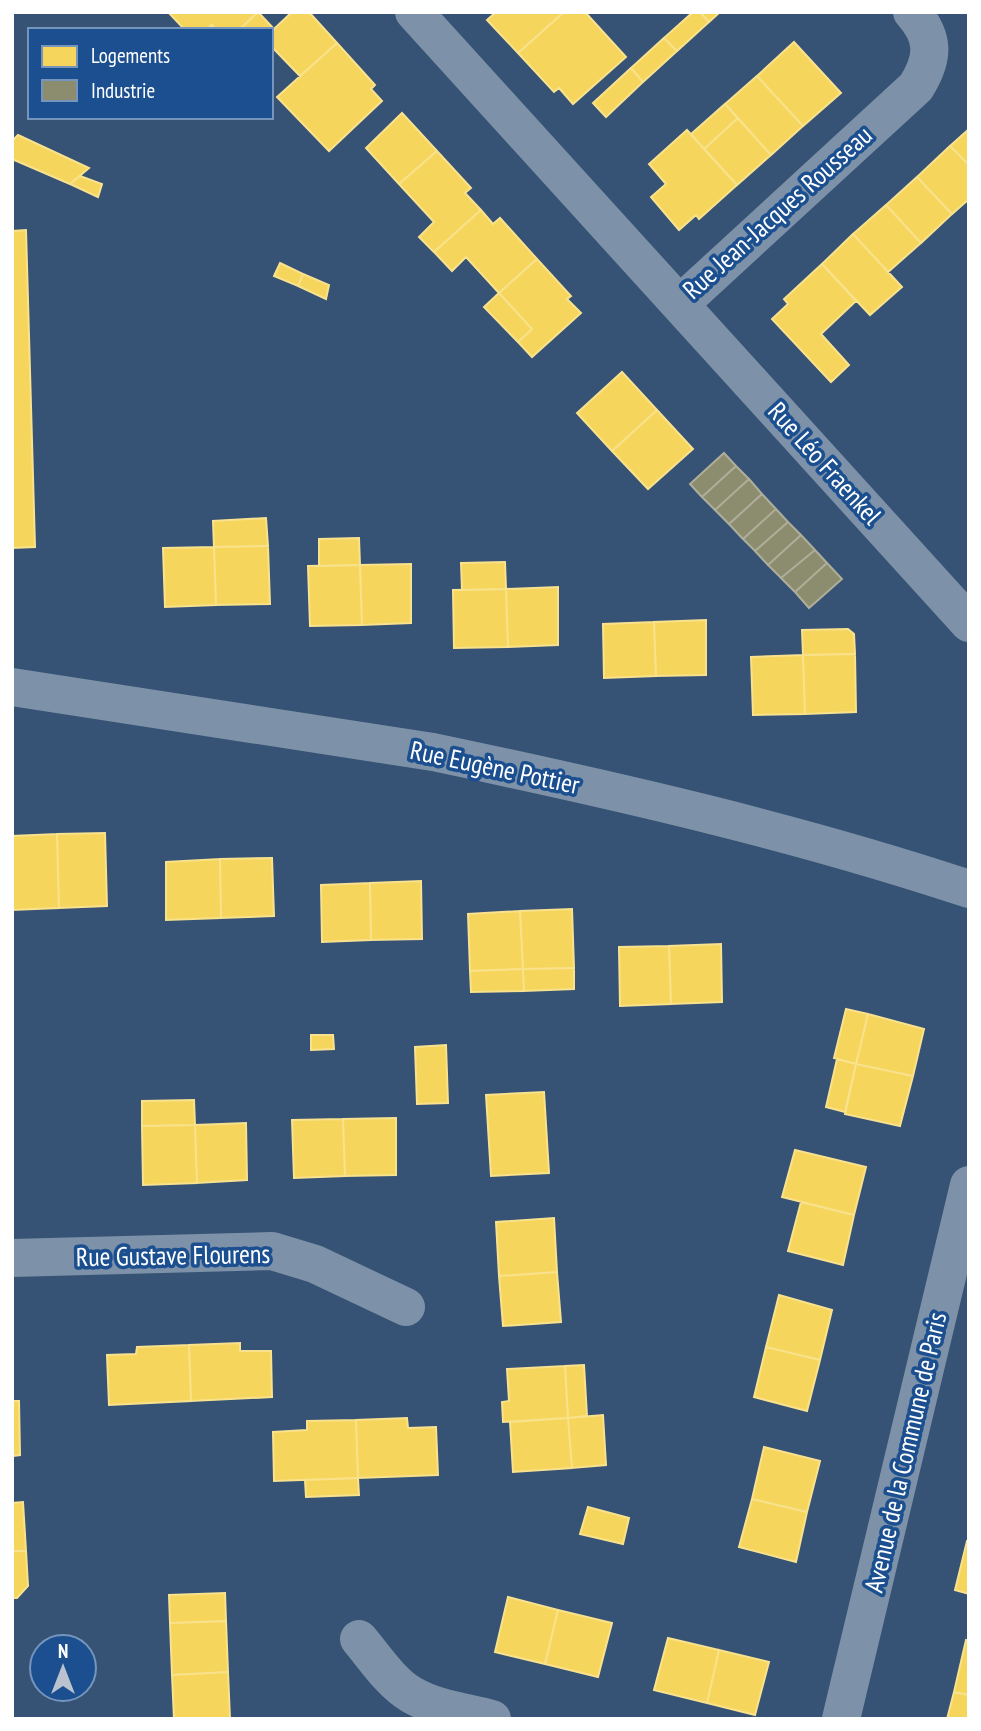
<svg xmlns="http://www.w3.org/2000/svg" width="981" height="1731" font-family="'PT Sans Narrow',sans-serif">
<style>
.homes{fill:#f6d55c;stroke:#f9e28d;stroke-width:2}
.industry{fill:#8c8c6e;stroke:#aeae9a;stroke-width:2}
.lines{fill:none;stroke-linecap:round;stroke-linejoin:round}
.minor{stroke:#7d92a8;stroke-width:38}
.labels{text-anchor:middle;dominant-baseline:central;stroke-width:7;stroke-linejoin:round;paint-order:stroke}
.street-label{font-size:26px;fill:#fff;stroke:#1b4f8f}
</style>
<rect width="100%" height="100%" fill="#365274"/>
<path class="homes" d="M168,12h90l-19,18h-23l-4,-5 -6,5h-21z
M258,12l16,17 18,-17h17l28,31 -37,33 -29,-30v-16h-32z
M496,12h68l-46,41 -31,-33z
M564,12h21l41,45 -53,47 -14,-16 -5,4 -36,-39z
M693,12h7l9,10 -32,29 -13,-13z
M700,12h20l-11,10z
M664,38l13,13 -34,31 -12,-14z
M794,42l47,51 -38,33 -46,-50z
M337,43l38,42 -4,4 11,12 -53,50 -52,-54z
M631,68l12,14 -37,35 -13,-14z
M757,76l46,50 -32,29 -46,-51z
M725,104l13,14 -34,31 -13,-15z
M402,113l35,38 -38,33 -33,-36z
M738,118l33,37 -34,30 -33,-36z
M969,129v36l-19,-19z
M687,130l50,55 -38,34 -3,-4 -17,15 -28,-33 15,-13 -17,-20z
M18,135l71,33 -19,16 -58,-25v-18z
M950,146l19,19v34l-17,15 -35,-37z
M437,151l34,37 -6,5 16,17 -47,42 -15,-15 15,-15 -35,-38z
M80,176l22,8 -4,13 -28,-13z
M917,177l35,37 -31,29 -35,-38z
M886,205l35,38 -33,29 -35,-38z
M481,210l12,14 7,-6 37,41 -38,34 -33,-36 -14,14 -18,-19z
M26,230l9,317 -23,1v-317z
M853,234l49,53 -32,28 -48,-51z
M537,259l34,37 -4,3 14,14 -49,44 -14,-15 14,-13 -33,-36z
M280,263l23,11 -5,12 -24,-10z
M822,264l34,37 -35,33 28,31 -18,17 -59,-63 16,-15 -4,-5z
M303,274l26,11 -3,14 -28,-13z
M499,293l33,36 -14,13 -34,-35z
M622,372l35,38 -45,41 -35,-38z
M657,410l36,39 -45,40 -36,-38z
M266,518l2,28 -54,1 -1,-26z
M359,538l1,27 -41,1v-27z
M268,546l2,58 -54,1 -2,-58z
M214,547l2,58 -51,2 -2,-59z
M505,562l1,27 -44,1 -1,-27z
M411,564v59l-49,2 -2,-60z
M360,565l2,60 -52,1 -2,-60z
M558,587v58l-50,2 -2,-58z
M506,589l2,58 -54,1 -1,-58z
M706,620v55l-50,1 -2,-54z
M654,622l2,54 -52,2 -1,-54z
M848,629l6,5 1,20 -52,1 -1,-25z
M855,654l1,58 -51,2 -2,-59z
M803,655l2,59 -52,1 -2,-58z
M105,833l2,73 -48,2 -2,-74z
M57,834l2,74 -47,2v-74z
M272,858l2,58 -53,2 -1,-59z
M220,859l1,59 -55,2v-58z
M421,881l1,58 -51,1 -1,-57z
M370,883l1,57 -49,2 -1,-57z
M572,909l2,59 -51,1 -3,-58z
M520,911l3,58 -53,2 -2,-57z
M721,944l1,58 -51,2 -2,-58z
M669,946l2,58 -51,2 -1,-59z
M574,968v21l-50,2 -1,-22z
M523,969l1,22 -53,1 -1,-21z
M846,1009l22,5 -12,50 -22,-6z
M868,1014l56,15 -11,47 -57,-12z
M311,1035h22l1,14 -23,1z
M446,1045l2,58 -31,1 -2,-57z
M837,1059l19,5 -11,48 -19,-5z
M856,1064l57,12 -13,50 -55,-12z
M544,1092l5,81 -58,3 -5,-81z
M194,1100l1,25 -53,1v-25z
M396,1118v57l-51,1 -2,-57z
M343,1119l2,57 -51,2 -2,-58z
M246,1123l1,57 -50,3 -2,-58z
M195,1125l2,58 -54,2 -1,-59z
M795,1150l71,17 -12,48 -72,-18z
M801,1202l53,13 -11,50 -55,-14z
M554,1218l3,54 -58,4 -3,-54z
M557,1272l4,50 -58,4 -4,-50z
M779,1295l53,15 -12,50 -54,-13z
M240,1343v8h31l1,46 -81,4 -2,-56z
M189,1345l2,56 -82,4 -2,-50 29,-1 1,-7z
M766,1347l54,13 -13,51 -53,-14z
M584,1365l3,51 -19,2 -3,-52z
M565,1366l3,52 -65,4 -1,-20 7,-1 -2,-32z
M12,1401h7l1,54 -8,1z
M603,1415l3,50 -34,3 -4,-50z
M407,1418l1,10 28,-1 2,48 -80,3 -2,-58z
M568,1418l4,50 -59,4 -3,-50z
M356,1420l2,58 -84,3 -1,-49 34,-2v-9z
M764,1447l56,14 -13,51 -55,-13z
M358,1478l1,17 -53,2 -1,-17z
M752,1499l55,13 -11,50 -57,-15z
M23,1502l3,49h-14v-48z
M588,1507l41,11 -6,26 -43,-10z
M967,1541h2v53l-14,-4z
M12,1551h14l2,35 -11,12h-5z
M225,1593l1,28 -56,2 -1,-28z
M508,1597l50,13 -13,54 -50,-12z
M558,1610l54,13 -14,54 -53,-13z
M226,1621l2,51 -56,3 -2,-52z
M668,1638l51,12 -12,53 -53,-13z
M966,1640l3,1v54l-15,-3z
M719,1650l50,12 -14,53 -48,-12z
M228,1672l2,47h-56l-2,-44z
M954,1692l15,3v24h-22z"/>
<path class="industry" d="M724,453l12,13 -34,31 -12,-13z
M736,466l13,13 -34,31 -13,-13z
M749,479l13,15 -33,30 -14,-14z
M762,494l14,15 -33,30 -14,-15z
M776,509l12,13 -33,29 -12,-12z
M788,522l13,13 -33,30 -13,-14z
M801,535l14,15 -34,28 -13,-13z
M815,550l12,13 -32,29 -14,-14z
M827,563l15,16 -33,29 -14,-16z"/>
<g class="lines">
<path class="minor" d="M414,12l555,611
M681,303l235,-216c18,-29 19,-49 -4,-75
M12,687l421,65c181,38 361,79 536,137
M12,1258l260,-7 43,13 91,43
M359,1639c16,19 32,44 53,56 24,14 54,17 80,24
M841,1719l128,-534"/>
</g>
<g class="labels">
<g class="street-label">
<text transform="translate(777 212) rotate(-42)">Rue Jean-Jacques Rousseau</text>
<text transform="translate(825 463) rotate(48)">Rue Léo Fraenkel</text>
<text transform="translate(495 767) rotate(12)">Rue Eugène Pottier</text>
<text transform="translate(173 1255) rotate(-1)">Rue Gustave Flourens</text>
<text transform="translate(905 1452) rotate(-77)">Avenue de la Commune de Paris</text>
</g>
</g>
<rect width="981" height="1731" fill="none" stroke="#ffffff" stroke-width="28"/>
<rect x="28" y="28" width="245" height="91" fill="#1b4f8f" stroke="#7695bc" stroke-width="2"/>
<rect x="42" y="46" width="35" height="21" fill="#f6d55c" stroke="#7695bc" stroke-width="2"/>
<text x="91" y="63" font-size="21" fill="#ffffff">Logements</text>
<rect x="42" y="80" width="35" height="21" fill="#8c8c6e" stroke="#7695bc" stroke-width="2"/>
<text x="91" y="98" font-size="21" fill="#ffffff">Industrie</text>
<g transform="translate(63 1668)"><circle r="33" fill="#1b4f8f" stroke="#7695bc" stroke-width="2"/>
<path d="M0-5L12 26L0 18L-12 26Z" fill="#b9c2ce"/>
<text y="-10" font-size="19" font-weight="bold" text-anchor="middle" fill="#ffffff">N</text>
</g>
</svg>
